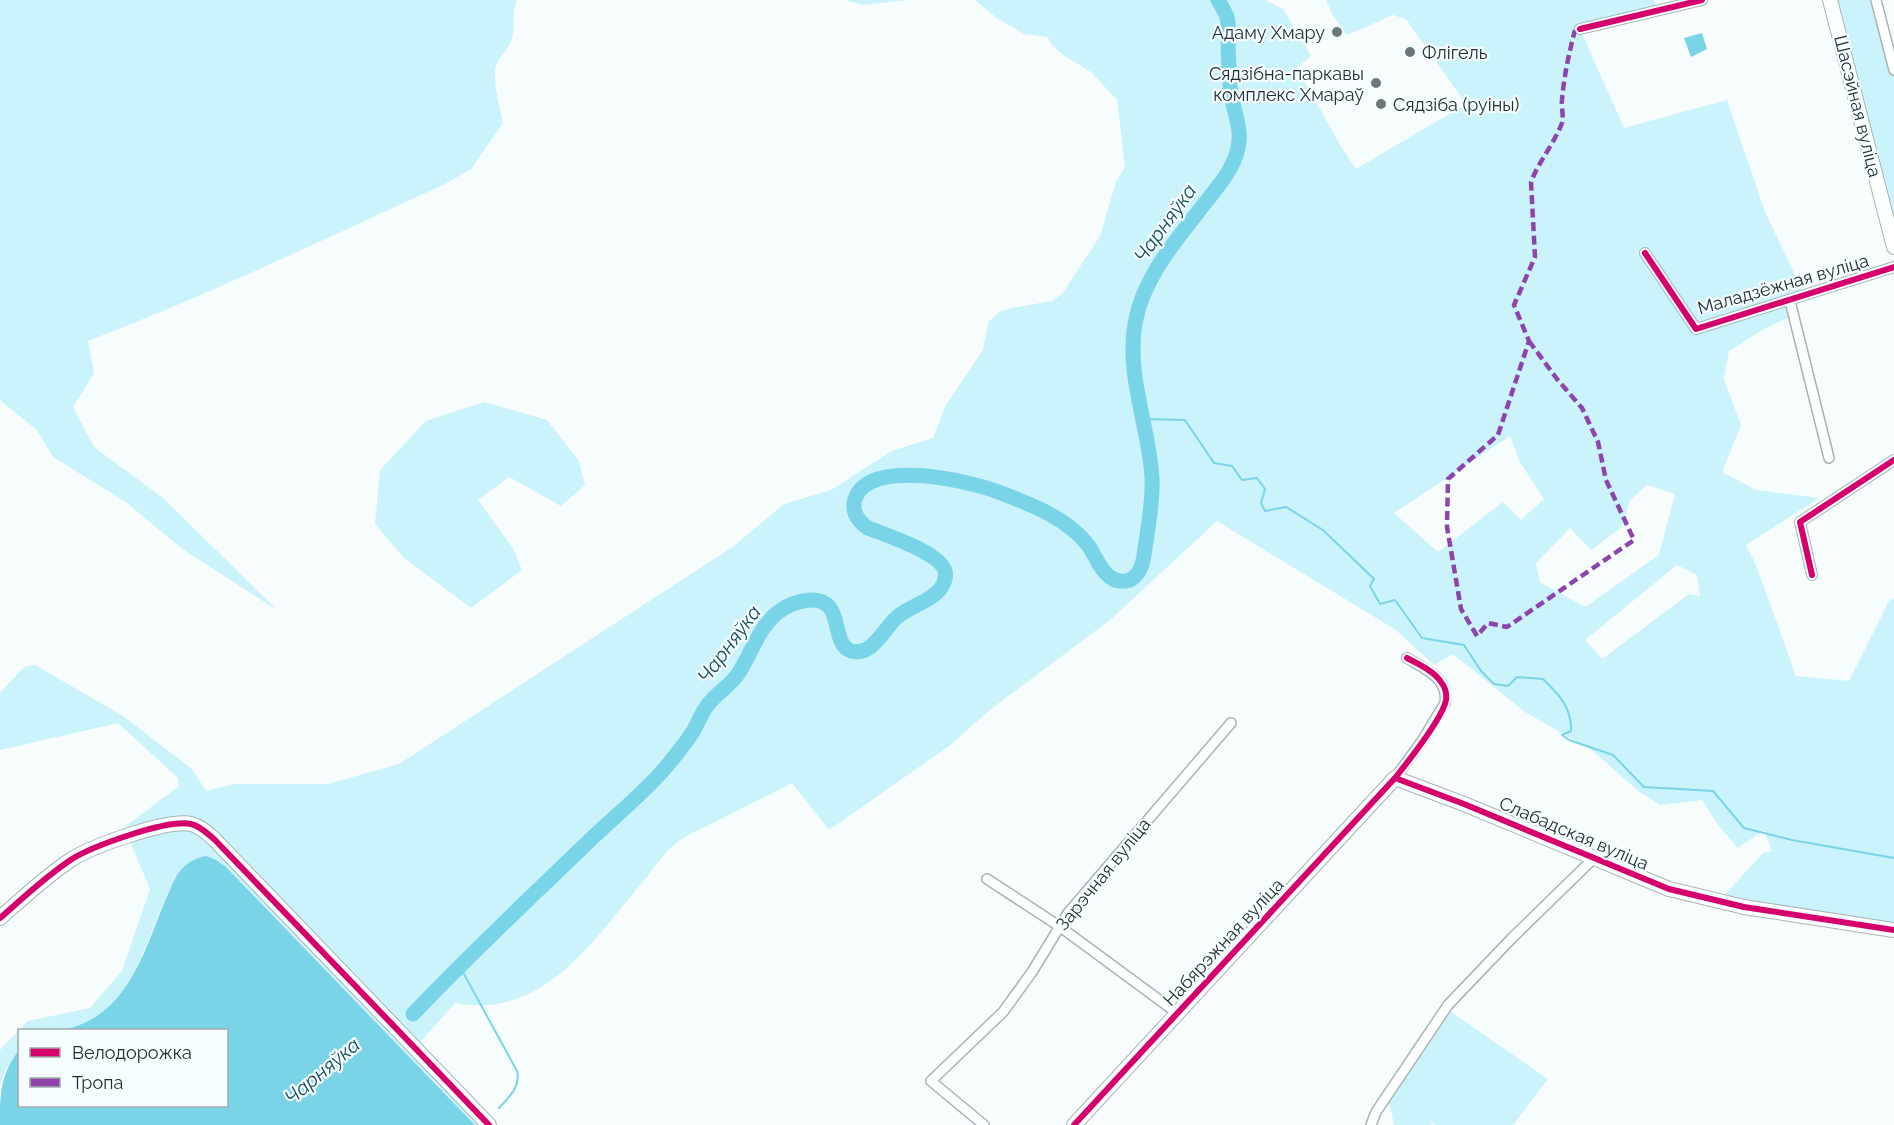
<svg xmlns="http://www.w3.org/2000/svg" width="1894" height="1125" font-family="Raleway,sans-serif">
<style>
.green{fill:#cbf3fc;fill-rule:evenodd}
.water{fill:#7ad4e7}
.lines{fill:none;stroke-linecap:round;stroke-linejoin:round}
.stream{stroke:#7ad4e7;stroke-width:2}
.river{stroke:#7ad4e7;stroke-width:15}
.street-casing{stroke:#aab3b6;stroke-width:12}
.secondary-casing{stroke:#aab3b6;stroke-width:16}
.street{stroke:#feffff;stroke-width:9}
.secondary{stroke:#feffff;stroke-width:14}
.quiet{stroke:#8e44ad;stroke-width:4.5;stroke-dasharray:9 4.5;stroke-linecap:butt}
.cycleway-casing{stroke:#f5fdff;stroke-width:10}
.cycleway{stroke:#d6006c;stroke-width:6}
.poi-dot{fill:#6c777a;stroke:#f5fdff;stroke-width:2}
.labels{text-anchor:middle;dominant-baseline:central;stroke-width:4.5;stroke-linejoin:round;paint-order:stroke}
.poi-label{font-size:18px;fill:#213034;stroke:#f5fdff;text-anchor:end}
.street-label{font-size:18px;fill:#213034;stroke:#f5fdff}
.water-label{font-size:20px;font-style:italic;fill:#154b56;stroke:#f5fdff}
</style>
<rect width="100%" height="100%" fill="#f7fcfd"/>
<path class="green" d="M0,0h517c-6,17 -2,17 -4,32 -1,17 -13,22 -17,34 -4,15 4,42 7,57l-32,46 -28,16c-117,53 -234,110 -355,156l6,32 -21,34 21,40 69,51 114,112 -96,-62 -55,-46 -73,-45 -16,-27 -37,-30z
M845,0h64l-46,5z
M975,0h290l18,9 28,47 -14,12 43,77 16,24 110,-65 -60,-85 -13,-4 -46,20 -15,-21 -6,-14h328l3,12 -77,17 44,99 103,-28 38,112 40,84 -15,5 2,15 -28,13 -35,22 -5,28 17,46 -19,47 34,18 63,8 -73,47 10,20 40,111 53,5 40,-80 5,-3v329l-176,-25 45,-49 9,-2 -8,-21 -26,18 -19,-22 -17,-26 -42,5 -23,-15 -44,-39 -68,-39 -72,-58 -19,11 -38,-35 -179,-109 -107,99 -119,89 -42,37 -120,84 -37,-47c-25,13 -51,26 -77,39 -12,6 -25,11 -36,19 -13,8 -24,26 -33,37 -52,60 -100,142 -191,125l-40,45 74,77h-14l-250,-259 -9,-6 -46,28 -35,84 -8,14 -18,23 -25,16 -17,5h-47l-1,20 -14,20 -5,15v-35l28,-29 62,-13 32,-37 28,-82 -22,-52 -6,-8 57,-43 -1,-8 -60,-55 -118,27v-57l24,-26 11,-2 88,51 69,53 14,22 28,-7h94l71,-20 335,-218 50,-42 47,-14 61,-39 41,-13 13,-33 37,-55 5,-27 11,-11 12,-4 41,-7 10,-7 38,-58 16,-54 9,-15 -8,-67 -26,-28 -28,-17 -13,-12 -2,-6 -24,-3 -26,-15zM1510,436l10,26 24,37 -23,21 -18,-18 -65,50 -44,-39zM1647,485l28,9 -16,61 -74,52 -45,-25 -4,-19 34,-35 21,22 30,-22 9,-28zM1677,565l20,10 3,21 -11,-2 -87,65 -17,-19z
M1831,0h45l18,70v169z
M484,402l63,18 32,41 6,24 -24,21 -52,-29 -31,23 35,48 9,22 -51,38 -67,-50 -29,-34 5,-54 46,-49z
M1451,1012l97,67 -35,46h-78l-2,-2 -2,2h-37l-5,-23z"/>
<path class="water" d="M1702,33l5,16 -16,8 -7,-19z
M206,856l10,4 9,6 250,259h-475c0,-31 0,-50 19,-75l1,56h206v-76h-163c75,-16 83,-96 114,-155 8,-11 15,-16 29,-19z"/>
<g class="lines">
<path class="stream" d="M1143,419l42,1 29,43 18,3 10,14 15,-2 8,11 -4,14 4,8 21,-4 37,23 51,49 -4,7 10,18 15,-4 27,38 42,7 17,26 13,13 14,2 9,-9 26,2c16,16 29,28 28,52l-9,4 7,5 44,15 31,32 69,4 31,37 48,12 102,18
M459,965l58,106c4,16 -8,26 -18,37"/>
<path class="river" d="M413,1014c56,-59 116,-115 175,-172 26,-25 55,-48 78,-75 10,-12 20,-24 28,-37 4,-7 7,-16 13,-24 8,-12 22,-19 31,-32 14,-21 19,-44 39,-61 10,-8 20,-12 33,-13 36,-2 19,43 41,51 21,6 33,-22 45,-33 13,-12 35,-16 45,-30 3,-5 6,-11 4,-17 -5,-19 -60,-36 -77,-43 -10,-7 -17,-16 -13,-29 14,-42 116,-18 146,-6 31,12 66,25 87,52 7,10 12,25 22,32 7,5 17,6 23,1 11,-8 11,-25 13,-36 3,-21 7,-42 6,-64 -3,-52 -26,-102 -17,-155 9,-49 45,-87 74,-125 12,-15 25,-31 29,-50 5,-23 -7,-40 -8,-62 -1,-16 -2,-33 -2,-49 0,-6 1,-14 -1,-20 -2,-5 -6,-12 -9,-17"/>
<defs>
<path id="street" d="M1876,0l18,70
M1580,29l122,-29
M1645,253l51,76 198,-62
M1790,301l39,157
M1812,575l-12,-53 94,-62
M1395,778l27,-37 23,-38c4,-25 -20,-34 -38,-45
M987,879l72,47 118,87
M984,1125l-53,-44 72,-69 29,-40 36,-59 163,-190
M1371,1125l5,-13 72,-107 64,-67 83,-81"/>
<path id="secondary" d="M1830,0l64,247
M0,918c23,-20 46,-42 72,-59 21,-13 95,-40 119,-35 9,2 16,9 23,15l275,286
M1074,1125l321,-347 69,26 205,85 75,18 150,23"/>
</defs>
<use href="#street" class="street-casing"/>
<use href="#secondary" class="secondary-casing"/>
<use href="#street" class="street"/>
<use href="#secondary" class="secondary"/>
<path class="quiet" d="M1529,341l28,38 25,29 16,34 8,38 28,60 -127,87 -19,-4 -11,13 -16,-27 -14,-82 1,-48 50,-44 31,-94 -15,-36 21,-48 -4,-75c8,-21 23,-38 31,-59 2,-7 -1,-16 0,-23 2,-24 7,-47 13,-70"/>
<defs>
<path id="cycleway" d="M1580,29l122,-29
M1645,253l51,76 198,-62
M1812,575l-12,-53 94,-62
M1395,778l69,26 205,85 75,18 150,23
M0,918c23,-20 46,-42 72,-59 21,-13 95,-40 119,-35 9,2 16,9 23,15l275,286
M1074,1125l321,-347c12,-15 48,-61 51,-78 1,-7 -1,-13 -5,-18 -7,-11 -23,-18 -34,-24"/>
</defs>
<use href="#cycleway" class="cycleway-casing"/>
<use href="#cycleway" class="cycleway"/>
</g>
<g class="poi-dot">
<circle cx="1337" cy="32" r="6"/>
<circle cx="1410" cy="52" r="6"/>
<circle cx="1376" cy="83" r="6"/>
<circle cx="1381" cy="104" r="6"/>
</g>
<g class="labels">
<g class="poi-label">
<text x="1325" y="32">Адаму Хмару</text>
<text x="1422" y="52" text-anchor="start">Флігель</text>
<text x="1364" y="73">Сядзібна-паркавы<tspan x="1364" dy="21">комплекс Хмараў</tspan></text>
<text x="1393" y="104" text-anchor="start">Сядзіба (руіны)</text>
</g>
<g class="street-label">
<text transform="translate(1858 106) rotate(76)">Шасэйная вуліца</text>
<text transform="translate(1783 284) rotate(-16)">Маладзёжная вуліца</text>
<text transform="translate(1574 833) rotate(23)">Слабадская вуліца</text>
<text transform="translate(1103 874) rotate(-51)">Зарэчная вуліца</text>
<text transform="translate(1223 942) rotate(-47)">Набярэжная вуліца</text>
</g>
<g class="water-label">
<text transform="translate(1165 223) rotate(-54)">Чарняўка</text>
<text transform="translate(729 644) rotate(-53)">Чарняўка</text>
<text transform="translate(322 1071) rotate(-40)">Чарняўка</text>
</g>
</g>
<rect x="18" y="1029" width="210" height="78" fill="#f5fdff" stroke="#a0abae" stroke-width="1.5"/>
<rect x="30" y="1048" width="30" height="9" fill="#d6006c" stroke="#a0abae" stroke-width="1.5"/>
<text x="72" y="1059" font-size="18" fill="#213034">Велодорожка</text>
<rect x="30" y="1078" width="30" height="9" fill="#8e44ad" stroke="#a0abae" stroke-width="1.5"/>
<text x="72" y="1089" font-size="18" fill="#213034">Тропа</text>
</svg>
